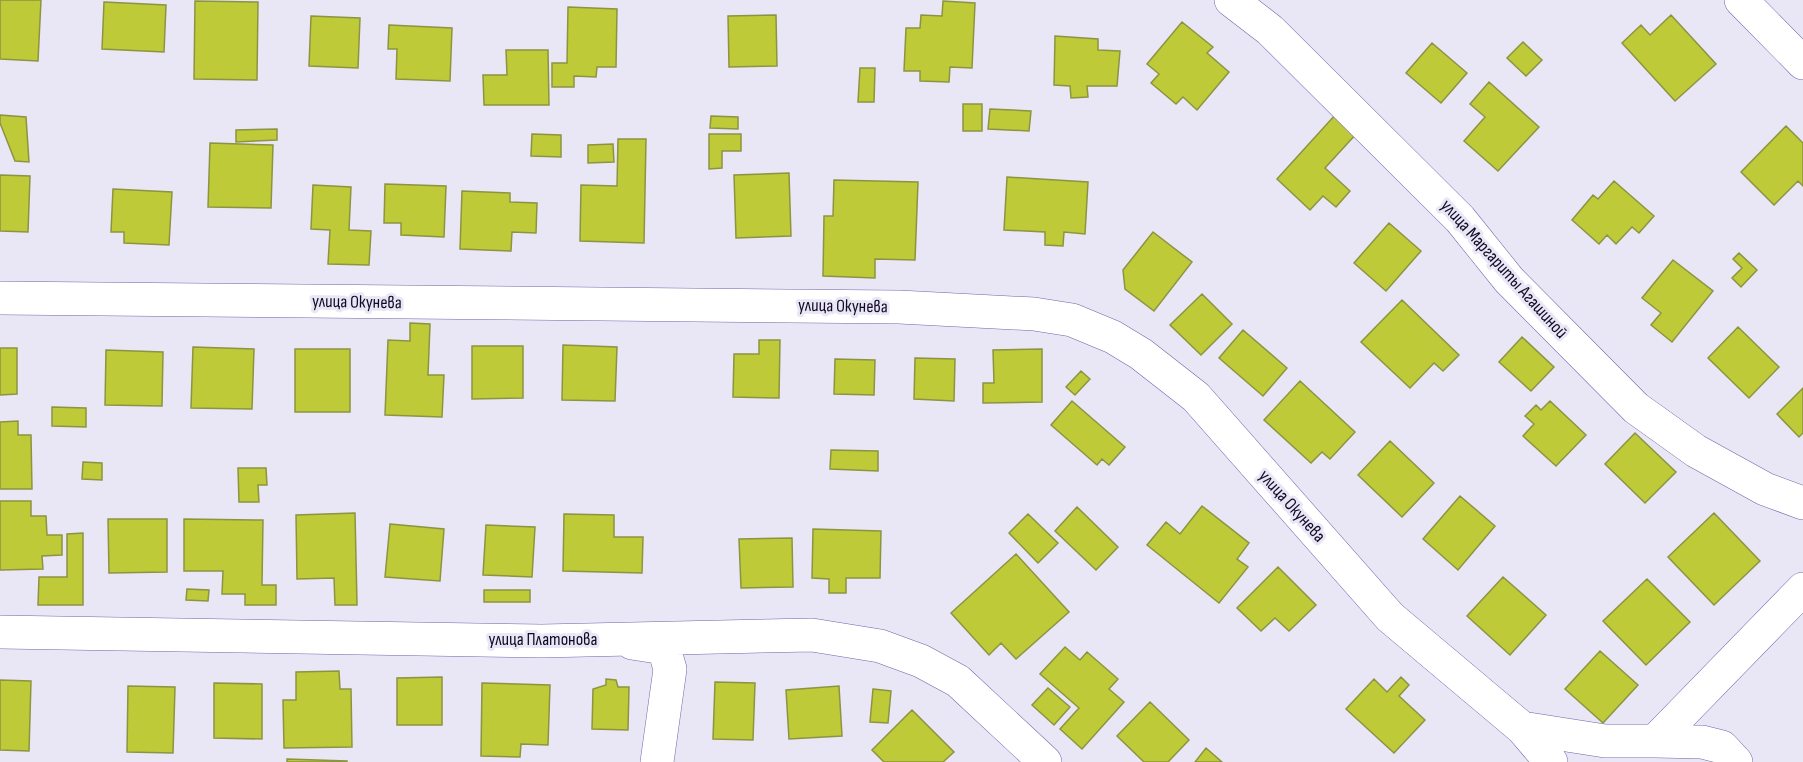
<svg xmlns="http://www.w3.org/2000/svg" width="1803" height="762" font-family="'Sofia Sans Condensed',sans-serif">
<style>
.building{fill:#beca37;stroke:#8c9442;stroke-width:1.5}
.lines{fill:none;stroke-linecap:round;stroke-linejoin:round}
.minor-casing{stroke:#7563a9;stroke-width:34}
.minor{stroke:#fff;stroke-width:33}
.labels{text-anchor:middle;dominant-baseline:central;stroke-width:6;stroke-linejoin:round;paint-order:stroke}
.street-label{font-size:18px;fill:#120a25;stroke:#e9e6f6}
</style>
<rect width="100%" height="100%" fill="#e9e6f6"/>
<path class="building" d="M0,0h41l-3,61 -38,-2z
M195,1l63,1 -1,78 -63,-1z
M943,1l32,2 -3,65 -22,-1 -1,15 -29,-1v-10h-16l2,-43h14l1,-13 21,1z
M104,2l62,3 -2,47 -62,-3z
M568,7l49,2 -1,58h-19l-1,10 -22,-1v11h-22v-24h15z
M776,15l1,51 -48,1 -1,-51z
M1671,15l45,49 -41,37 -53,-58 19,-18 9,10z
M311,16l49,2 -2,50 -49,-2z
M1182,22l31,25 -6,6 22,19 -32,38 -14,-13 -7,7 -25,-21 8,-9 -12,-10z
M389,25l63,3 -2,53 -54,-2 1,-30h-9z
M1055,36l43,3v11l22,1 -3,35h-30l1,11 -17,1 -1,-12 -16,-1z
M1523,42l19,18 -16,16 -19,-18z
M1432,43l35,30 -26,30 -35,-30z
M506,50h42l1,55h-65l-1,-30h24z
M860,68h15l-1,34h-16z
M1489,82l50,45 -41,44 -34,-30 21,-24 -15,-13z
M963,104h19v27h-19z
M990,109l41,2 -2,20 -41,-2z
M1336,114l21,19 -32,35 25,23 -14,16 -13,-11 -13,14 -33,-31z
M0,115l26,2 3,45 -14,-1 -15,-38z
M711,116l27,1v12l-28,-1z
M1786,126l17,17v43l-5,-5 -24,24 -33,-33z
M277,129v11l-41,2v-12z
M532,134l29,1v22l-30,-1z
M709,134h32v17h-19v17l-13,1z
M618,139h28l-2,104 -64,-2 1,-56 36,1z
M210,143l63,2 -2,63 -63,-1z
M613,144l1,18 -26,1v-18z
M789,173l2,63 -55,2 -2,-63z
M0,175l30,1 -2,56 -28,-1z
M1007,177l81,5 -3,52 -21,-2 -1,14 -18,-1v-13l-41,-2z
M834,180l84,2 -3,78 -40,-1v19l-52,-2 1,-60h9z
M1614,181l40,35 -15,17 -7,-6 -16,17 -9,-9 -8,9 -27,-24 21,-25 5,4z
M385,184l61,2 -2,51 -43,-2v-12h-17z
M313,185l38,2 -2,43 22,1 -2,34 -41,-1 2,-34 -19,-1z
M113,189l59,3 -3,53 -45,-2v-11h-13z
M462,191l48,2v9l27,1 -1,30 -24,-1 -1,19 -51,-2z
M1389,223l32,28 -35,40 -32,-28z
M1153,232l39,30 -38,49 -29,-22 -2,-19z
M1739,253l18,17 -16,17 -9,-9 10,-10 -9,-9z
M1673,260l40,31 -41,51 -21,-17 10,-12 -19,-15z
M1202,294l30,30 -31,31 -31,-30z
M1402,300l57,55 -16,16 -9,-8 -24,25 -49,-46z
M410,323l20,1 -2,51h16l-2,42 -57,-2 3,-75 22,1z
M1738,327l41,40 -30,31 -41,-40z
M1243,330l44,38 -24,28 -44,-38z
M1522,337l32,30 -23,24 -32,-29z
M759,340h21l-1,58 -46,-1 1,-43h25z
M563,345l54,2 -2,54 -53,-1z
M472,346h51v52l-51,1z
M193,347l61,2 -2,60 -61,-1z
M0,348h17v46l-17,1z
M295,349h55v63h-55z
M1042,349v53l-59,1v-20h11l-1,-33z
M106,350l57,2 -1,54 -57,-1z
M915,358l40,1 -1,42 -40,-2z
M835,359l40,1 -1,35 -40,-1z
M1081,371l9,8 -15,16 -9,-8z
M1300,381l55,51 -25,27 -8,-7 -11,11 -47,-43z
M1803,388v45l-4,4 -22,-23z
M1072,401l53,46 -16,18 -7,-6 -5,6 -46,-40z
M1550,401l36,34 -30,31 -33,-30 11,-12 -9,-8 11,-11 5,5z
M52,407l34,1v19l-34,-1z
M18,421v14h13l1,54h-32v-67z
M1635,433l41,39 -31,31 -40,-39z
M1390,441l44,42 -32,34 -44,-42z
M831,450l47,1v20l-48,-2z
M83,462l19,1v17l-20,-1z
M238,468h28l1,17h-9l1,17h-20z
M1460,496l35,30 -37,44 -35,-31z
M0,501h31v15h15l1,19h15v20l-20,1 1,13 -43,1z
M1202,506l47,37 -12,16 11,8 -29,36 -72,-58 19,-23 14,12z
M1077,507l41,40 -22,23 -41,-39z
M355,513l2,92h-22l-1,-27 -37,1 -1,-64z
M1714,513l46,48 -46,44 -46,-48z
M564,514l50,1v22h29l-1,36 -79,-2z
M1028,514l30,29 -20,20 -29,-30z
M108,519h59v53l-58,1z
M184,519l79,1 -1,65h14v20h-31v-11h-23l1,-23h-39z
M390,524l54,5 -4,52 -55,-4z
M486,525l49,2 -3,50 -49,-2z
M813,529l68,2 -1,47h-34v15h-17v-14l-17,-1z
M83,533v72h-45l1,-28h28v-43z
M792,538l1,49 -52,1 -2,-49z
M1016,554l53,58 -53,47 -15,-16 -12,12 -38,-42z
M1278,567l38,38 -27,26 -14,-13 -14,13 -24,-23z
M1503,577l43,38 -36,40 -43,-39z
M1647,579l43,43 -44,43 -43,-44z
M187,589l22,1 -1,11 -22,-1z
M484,590h46v12h-46z
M1065,647l15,13 7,-8 31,27 -9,10 15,13 -42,47 -22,-20 19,-21 -39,-34z
M1600,651l38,34 -35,38 -38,-34z
M339,671l1,18h11l1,58 -68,1 -1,-48h13v-28z
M442,677v48h-45v-47z
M1401,677l8,8 -10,11 26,24 -31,33 -48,-44 28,-30 13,13z
M606,679l10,1 2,7h11l-1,43 -36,-1 1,-40 13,-4z
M0,680l31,1 -2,70 -29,-1z
M715,682l40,1 -2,57 -40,-1z
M214,683l48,1v55l-48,-1z
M482,683l68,2 -2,60 -27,-1 -1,13 -39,-1z
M128,686l47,1 -2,66 -46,-1z
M839,686l3,50 -53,3 -3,-49z
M1048,688l22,19 -16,18 -22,-20z
M873,689l18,2 -3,32 -18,-1z
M1150,702l39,38 -21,22h-24l-27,-26z
M912,710l42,42 -11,10h-59l-12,-12z
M1206,748l16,14h-27z
M287,759l60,2v1h-60z"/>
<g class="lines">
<defs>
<path id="minor" d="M1231,0l39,30 190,189 49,61 127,128 60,43 69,38 38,14
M1741,0l62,63
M0,298l899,9 135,7 38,6 41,17 28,17 55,43 194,220 132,111 29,34
M0,632l542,9 270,-6 68,11 41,15 37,20 87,81
M632,643l32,5 6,21 -13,93
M1522,728l83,13h50l148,-152
M1655,741l47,1 20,5 14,15"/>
</defs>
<use href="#minor" class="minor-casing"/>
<use href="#minor" class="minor"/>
</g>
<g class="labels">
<g class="street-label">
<text transform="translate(1504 269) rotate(48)">улица Маргариты Агашиной</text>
<text transform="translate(357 302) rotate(1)">улица Окунева</text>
<text transform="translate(843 306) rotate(1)">улица Окунева</text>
<text transform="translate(1292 506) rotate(48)">улица Окунева</text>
<text x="543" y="639">улица Платонова</text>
</g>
</g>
</svg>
